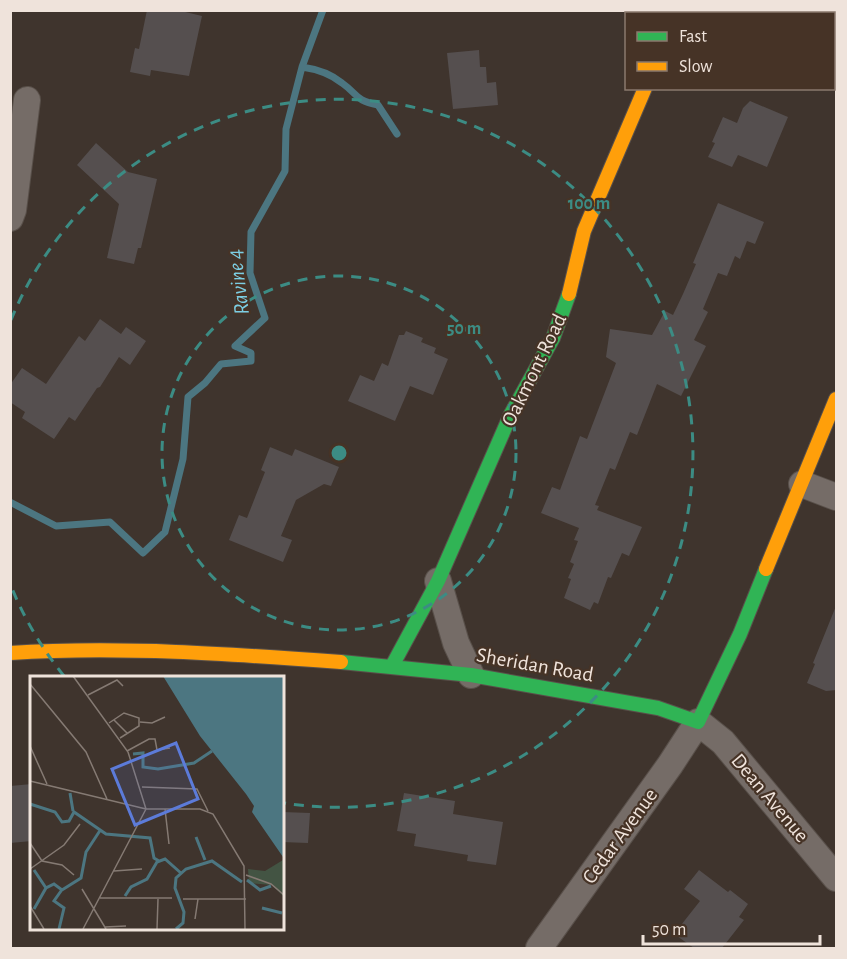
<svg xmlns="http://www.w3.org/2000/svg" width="847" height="959" font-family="'Alegreya Sans',sans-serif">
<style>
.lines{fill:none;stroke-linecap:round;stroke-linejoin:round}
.stream{stroke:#4c7681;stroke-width:7}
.building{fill:#554f4f}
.street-casing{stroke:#59504a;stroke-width:28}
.fast-casing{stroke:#59504a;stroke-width:16}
.slow-casing{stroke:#59504a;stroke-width:16}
.street{stroke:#756c67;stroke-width:26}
.fast{stroke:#30b455;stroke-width:14}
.slow{stroke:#ff9f0a;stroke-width:14}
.ring{fill:none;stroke:#3c8c84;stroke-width:3;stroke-dasharray:10 8}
.labels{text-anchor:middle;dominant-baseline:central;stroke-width:4.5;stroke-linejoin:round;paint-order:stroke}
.street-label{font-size:21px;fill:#efe3db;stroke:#463326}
.water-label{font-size:22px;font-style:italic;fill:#7ccee3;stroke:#463326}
.inset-river{fill:none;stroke:#4c7681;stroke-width:3}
.inset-road{fill:none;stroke:#857a73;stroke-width:1.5}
.view{fill:#5c7bd9;fill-opacity:0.15;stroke:#5c7bd9;stroke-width:3}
.inset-edge{fill:none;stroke:#efe3db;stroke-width:3}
.centre{fill:#3c8c84;stroke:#463326;stroke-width:3}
.ring-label{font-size:18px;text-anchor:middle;font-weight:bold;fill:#3c8c84;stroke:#463326;stroke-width:4.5;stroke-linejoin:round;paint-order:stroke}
</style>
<rect width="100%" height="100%" fill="#3f342d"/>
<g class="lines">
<path class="stream" d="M302,67c14,2 29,7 40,16 17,12 12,17 36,22l19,29
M10,502l46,24 54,-4 33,31 22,-21 18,-73 5,-62 17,-14 16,-19 30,-3v-8l-16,-7 30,-28 -15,-45 1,-41 34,-61 1,-42 16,-62 21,-57"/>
</g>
<path class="building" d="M147,10h30l25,6 -13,60 -38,-6 -1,6 -20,-4 5,-24 4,1z
M479,50l1,17h6l1,16 9,-1 2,23 -45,4 -6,-56z
M750,101l38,16 -21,50 -29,-12 -6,12 -24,-10 7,-14 -3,-1 11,-25 14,6 6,-15z
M96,143l32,29 29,7 -16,69h-3l-4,16 -27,-6 12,-54 -42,-39z
M718,203l46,19 -9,22 -8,-3 -7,18 -5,-3 -8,20 -9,-3 -15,36 5,3 -14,28 12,6 -25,50 -24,-12 -20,51 -7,-3 -15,38 -5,-2 -15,37 4,1 -2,4 45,17 -13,29 -7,-3 -11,25 -3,-1 -10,27 -4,-2 -4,8 -26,-12 7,-19 -3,-1 6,-14 -4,-2 8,-21 -4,-1 5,-12 -38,-15 11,-26 8,3 20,-54 7,3 29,-76 -10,-6 4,-28 42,6 13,-24 8,4 10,-21 13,-30 -3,-1z
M100,319l21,15 5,-7 20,14 -16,24 -11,-8 -19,30 -3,1 -22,33 -6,-4 -15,22 -32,-21 3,-6 -15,-10v-17l12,-17 24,16 33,-48 6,5z
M406,331l17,7 -2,4 15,6 -2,5 14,6 -15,36 -23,-9 -15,35 -47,-20 12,-26 14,6 8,-18 6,3 11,-31h5z
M270,447l22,9 3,-7 44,18 -8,19 -7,-2 -28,16 -15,36 11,4 -9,22 -54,-22 10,-25 8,3 18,-46 -4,-2z
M836,606l1,84 -11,1 -19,-8 8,-19 -2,-1z
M32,784v57l-22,2v-57z
M404,793l51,8 -2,13 50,8 -7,43 -29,-4 1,-6 -54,-9 2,-12 -19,-3z
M282,812l28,1 -2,30 -26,-1z
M699,870l29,22 2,-2 18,14 -9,13 5,3 -22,28h-28l-20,-14 26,-33 -16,-12z"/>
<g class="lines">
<defs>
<path id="street" d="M676,14l2,-4
M10,218l3,-8 14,-110
M802,484l34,13
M438,581l18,62 15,32
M539,948l131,-183 28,-43 25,20 113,136"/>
<path id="fast" d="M341,662l130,13 187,33 40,14 42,-88 26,-65
M392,666l46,-85 73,-167 42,-76 16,-44"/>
<path id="slow" d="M569,294l15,-63 61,-143
M766,569l70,-170
M10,653c110,-7 221,1 331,9"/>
</defs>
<use href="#street" class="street-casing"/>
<use href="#fast" class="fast-casing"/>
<use href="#slow" class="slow-casing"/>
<use href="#street" class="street"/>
<use href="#fast" class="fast"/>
<use href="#slow" class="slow"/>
</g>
<g class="ring">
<circle cx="339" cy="453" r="177"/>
<path d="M64 676A354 354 0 0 1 11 586M11 320A354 354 0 1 1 284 803"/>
</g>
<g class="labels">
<g class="street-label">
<text transform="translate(534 370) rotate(-64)">Oakmont Road</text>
<text transform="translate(535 665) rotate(10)">Sheridan Road</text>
<text transform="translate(770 798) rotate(50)">Dean Avenue</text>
<text transform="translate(620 836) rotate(-54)">Cedar Avenue</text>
</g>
<g class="water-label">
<text transform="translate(238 282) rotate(-97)">Ravine 4</text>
</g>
</g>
<g transform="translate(30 676)">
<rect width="254" height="254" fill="#3f342d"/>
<path d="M253,184v36l-11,-11 -23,-2 -1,-14 17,2z" fill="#435443"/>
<path d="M133,0h120v181l-31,-45 2,-6 -8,-12 -46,-58z" fill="#4c7681"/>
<path class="inset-river" d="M103,78l10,-1v14l15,2 36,-6 18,-12M40,117l3,18M0,128l25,8 7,10 7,-1 5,-9 32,22 44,4 4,20 5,3M166,161l9,23M4,194l12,18M217,204l13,10 11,-4M95,220l6,-9 16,-8 10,-17 8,-3 17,15M232,232l20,5M4,233l12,-21 8,-4 8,6 19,-12 5,-26 15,-23M29,253l5,-21 -10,-7 7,-10M146,253l7,-6 1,-11 -9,-24 1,-10 10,-9 26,-8 30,21"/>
<path class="inset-road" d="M43,0l55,76 18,57M0,8l56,68 21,47M58,19l29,-15 6,6M84,44l13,13M110,46l12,1 13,-6M79,47l15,-10 15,5v8l-19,12M0,70l17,38M97,75l22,-12h6l2,11 13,-2M0,105l116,28h54l13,5 31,52 1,63M112,111l55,2 11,22M135,133l4,35M0,167l12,18 20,4 12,10M0,193l34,-24 16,-21M84,195l28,-2M216,199l25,9 13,11M52,213l24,40M70,222h72M153,223h63M0,230l14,23M165,243l3,-20M75,251l21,-1M53,253l63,-120M127,253l1,-30"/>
<path class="view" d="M146,67l22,56 -63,26 -23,-56z"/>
<rect width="254" height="254" class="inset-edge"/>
</g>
<circle cx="339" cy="453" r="9" class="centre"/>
<g class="ring-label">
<text x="589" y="209">100 m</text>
<text x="464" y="334">50 m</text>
</g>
<rect width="847" height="959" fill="none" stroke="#efe3db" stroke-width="24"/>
<rect x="625" y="12" width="210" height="78" fill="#463326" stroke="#8a796e" stroke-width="1.5"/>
<rect x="637" y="32" width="30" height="9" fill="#30b455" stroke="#8a796e" stroke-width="1.5"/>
<text x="679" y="42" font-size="18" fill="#efe3db">Fast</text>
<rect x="637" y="62" width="30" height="9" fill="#ff9f0a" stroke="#8a796e" stroke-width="1.5"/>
<text x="679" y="72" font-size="18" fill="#efe3db">Slow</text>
<path d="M643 935v9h177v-9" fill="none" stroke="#efe3db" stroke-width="3"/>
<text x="652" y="935" font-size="18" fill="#efe3db" stroke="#463326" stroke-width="4.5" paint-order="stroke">50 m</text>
</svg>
